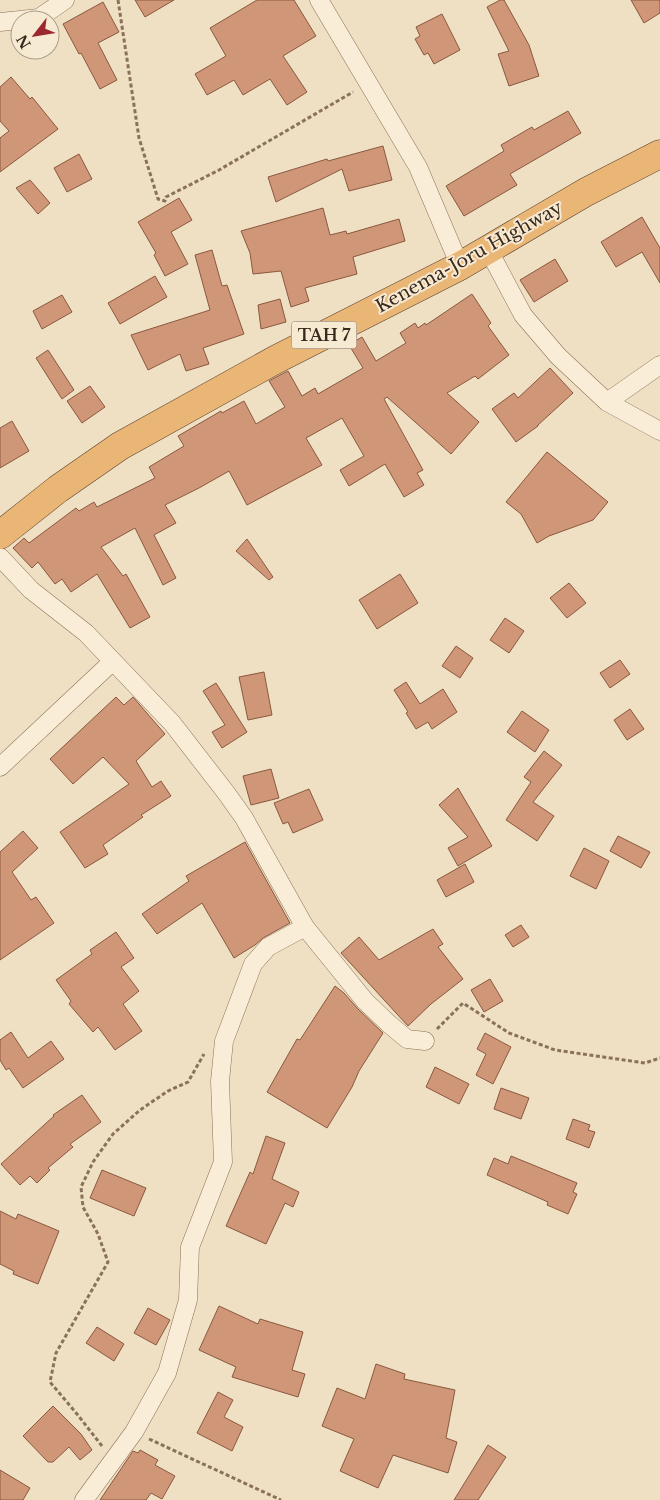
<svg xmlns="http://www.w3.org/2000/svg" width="660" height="1500" font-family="'Libre Baskerville',serif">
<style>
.building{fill:#cf9778;stroke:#8a583e}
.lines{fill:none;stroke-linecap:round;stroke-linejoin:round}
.minor-casing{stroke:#8a7159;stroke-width:19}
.trunk-casing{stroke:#583f2e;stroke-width:29}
.path{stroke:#8a7159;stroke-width:3;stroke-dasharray:4 2.5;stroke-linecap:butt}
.minor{stroke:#faedd7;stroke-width:18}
.trunk{stroke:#eab676;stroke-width:28}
.labels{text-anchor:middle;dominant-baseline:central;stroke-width:4;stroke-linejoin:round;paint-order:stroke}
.shield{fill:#f7ead3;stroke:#736454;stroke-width:1}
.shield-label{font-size:16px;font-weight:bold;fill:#3a2a1e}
.street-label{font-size:18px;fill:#3a2a1e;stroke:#f7ead3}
</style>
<rect width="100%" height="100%" fill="#efe0c3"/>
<path class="building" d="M135,0h39l-29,17z
M257,0h37l22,36 -33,20 24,36 -20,13 -17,-26 -27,16 -9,-15 -27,15 -12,-21 31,-18 -16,-28z
M500,0h4l25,45 10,31 -30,10 -11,-32 11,-3 -22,-44z
M631,0h29v13l-16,10z
M103,2l16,30 -21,11 19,37 -17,9 -19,-36 -2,1 -16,-30z
M442,14l18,36 -26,14 -6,-11 -4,2 -9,-16 5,-3 -4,-9z
M11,77l19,22 2,-2 26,32 -58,43v-34l9,-7 -9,-10v-34z
M568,111l13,22 -71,41 7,11 -53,31 -18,-30 58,-35 -3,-6 31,-18 2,3z
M383,146l9,34 -43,11 -7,-22 -66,33 -8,-25 59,-18 1,2z
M79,154l13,25 -25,13 -13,-24z
M30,180l20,23 -12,11 -22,-26z
M179,198l13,22 -21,12 17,32 -23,12 -11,-21 2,-2 -18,-31z
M323,208l7,27 16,-4 1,3 52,-15 6,22 -52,16 4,17 -52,14 4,13 -18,6 -10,-36 -28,3 -3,-21 -9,-22z
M642,217l18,31v35l-18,-31 -26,15 -15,-25z
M212,250l10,36 5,-1 17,49 -41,14 6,16 -23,7 -6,-17 -32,16 -17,-35 79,-25 -15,-55z
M555,259l13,22 -34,21 -14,-22z
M155,276l12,21 -47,27 -12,-21z
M472,294l19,29 -3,3 21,29 -31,24 -3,-3 -28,17 32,29 -28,32 -64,-57 -3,2 39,71 -6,3 7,12 -20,12 -19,-33 -36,22 -9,-16 24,-14 -22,-38 -36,20 16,27 -75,40 -18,-34 -30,17 -34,17 11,18 -22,12 22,43 -13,7 -28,-57 -34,19 22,29 3,-2 24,43 -20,11 -33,-54 -26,18 -9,-13 -7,5 -17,-22 -6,6 -19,-20 11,-10 5,5 47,-35 3,3 15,-9 3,5 58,-29 -6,-11 35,-21 -6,-10 43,-25 1,2 22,-12 12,23 29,-17 -16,-26 13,-7 6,-3 14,25 13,-8 3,6 45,-26 -14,-23 13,-8 14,24 30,-18 -6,-10 15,-10 3,5 7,-5 1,2z
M62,295l10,17 -30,17 -9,-18z
M280,299l6,23 -25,7 -3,-24z
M48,350l26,40 -12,9 -26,-41z
M550,368l23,25 -35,32v1l-22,16 -24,-33 22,-16 4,5z
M90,386l15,21 -23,16 -15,-22z
M12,421l17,30 -29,17v-40z
M547,452l61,50 -15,18 -44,16 -12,7 -16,-29 -15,-12z
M247,539l26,38 -4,3 -33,-29z
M400,574l18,29 -41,26 -18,-29z
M569,583l17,20 -19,15 -17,-20z
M505,618l19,13 -15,22 -19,-13z
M456,646l17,12 -13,20 -18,-12z
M620,660l10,14 -20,14 -10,-15z
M264,672l8,43 -24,5 -9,-43z
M406,682l14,22 23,-15 14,23 -25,17 -4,-7 -12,7 -10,-16 2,-1 -14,-22z
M216,683l31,49 -25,16 -10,-16 13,-7 -22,-34z
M116,697l8,8 9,-8 32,37 -29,27 16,26 9,-6 10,15 -30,19 2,2 -40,28 5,9 -23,14 -25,-36 69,-48 -26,-27 -30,27 -23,-25z
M630,709l14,20 -17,11 -13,-20z
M522,711l27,19 -14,22 -28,-20z
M544,751l18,14 -29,37 21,14 -17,25 -31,-21 25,-38 -7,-5z
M271,769l8,29 -28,7 -8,-29z
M458,788l34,58 -34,20 -10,-18 20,-11 -29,-32z
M309,789l14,31 -30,13 -5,-11 -5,2 -9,-21z
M23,831l15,17 -26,24 19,28 5,-3 18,26 -54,37v-108z
M618,836l32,16 -9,16 -31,-17z
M245,842l45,81 -27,15 -8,7 -21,13 -32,-55 -45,31 -15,-20 47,-33 -3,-5z
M584,848l25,13 -13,28 -26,-13z
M465,864l9,18 -28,15 -9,-17z
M521,925l8,12 -16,10 -8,-12z
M433,929l10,15 -5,3 25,32 -32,25 -23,22 -67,-73 18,-16 20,23z
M116,932l18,26 -13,9 18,24 -16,13 19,27 -27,19 -17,-23 -5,5 -24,-28 2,-3 -15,-21 36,-26 -2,-4z
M490,979l13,22 -19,11 -13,-22z
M335,986l9,7 14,16 25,24 -24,38 -7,16 -25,41 -60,-36 30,-53 3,1z
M11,1032l17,26 23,-17 13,18 -41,29 -14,-20 -3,2 -6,-10v-20z
M485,1033l26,14 -18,37 -17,-9 10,-21 -9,-5z
M435,1067l34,17 -10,20 -33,-17z
M501,1088l28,10 -8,21 -27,-10z
M82,1095l19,27 -31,22 3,3 -25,21 2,2 -13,13 -7,-7 -10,9 -19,-21 53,-48 -1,-1z
M573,1119l17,6 -2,5 7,2 -6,16 -23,-9z
M266,1136l19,7 -13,36 27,13 -6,15 -8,-4 -19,41 -40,-18 24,-54 3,2z
M511,1156l66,27 -4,9 4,2 -9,20 -21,-9 1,-3 -61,-27 7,-17 14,6z
M102,1170l44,18 -12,28 -44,-18z
M0,1211l16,8 2,-5 41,17 -21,53 -25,-10 1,-3 -14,-7z
M219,1306l39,18 2,-5 43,13 -11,38 13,4 -7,23 -66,-20 4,-10 -37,-17z
M148,1308l22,12 -14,25 -22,-12z
M97,1327l27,17 -10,17 -28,-18z
M376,1364l29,10 -1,5 51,11 -9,48 11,4 -9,31 -55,-18 -15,33 -38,-17 14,-32 -32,-13 15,-38 28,11z
M218,1392l15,8 -9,17 19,10 -11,24 -35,-18z
M53,1406l28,28 11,16 -12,10 -11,-13 -16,15h-5l-25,-26z
M488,1445l18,12 -28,43h-24z
M140,1450l18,10 -3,5 20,11 -13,23 -11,-6 -5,7h-46l33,-49 5,2z
M0,1470l30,18 -7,12h-23z"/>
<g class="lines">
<defs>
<path id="minor" d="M319,0l99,167 42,99
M20,20l19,-2 26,-18
M0,22l20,-2
M489,251l34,64 35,41 49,46 53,29
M607,402l53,-37
M0,557l31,33 55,43 86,90 55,71 17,24 61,109 60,74 24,23 18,15 18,2
M0,767l112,-105
M84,1500l50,-68 33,-59 21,-73 2,-53 33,-85 -3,-81 4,-40 29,-77 15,-17 37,-20"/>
<path id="trunk" d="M0,535l58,-46 62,-43 155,-86 185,-94 126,-74 74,-38"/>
</defs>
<use href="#minor" class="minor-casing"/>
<use href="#trunk" class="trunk-casing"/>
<path class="path" d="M118,0l21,138 19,61 7,2 1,-4 53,-27 134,-78
M437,1029l26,-26 46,30 46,17 90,13 15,-5
M149,1439l132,61
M102,1446l-25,-32 -27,-32 6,-29 52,-91 -10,-28 -15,-27 -2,-20 12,-25 20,-28 27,-24 28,-19 20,-9 16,-28"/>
<use href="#minor" class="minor"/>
<use href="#trunk" class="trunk"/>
</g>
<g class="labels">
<rect class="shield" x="291.5" y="321.5" width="65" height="27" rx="4"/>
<g class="shield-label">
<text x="324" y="335">TAH 7</text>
</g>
<g class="street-label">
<text transform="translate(469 257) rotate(-29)">Kenema-Joru Highway</text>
</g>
</g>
<g transform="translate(35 35) rotate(239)"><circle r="24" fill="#f7ead3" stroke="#ab9d8b"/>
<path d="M0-4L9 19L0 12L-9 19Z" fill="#9b272f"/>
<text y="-8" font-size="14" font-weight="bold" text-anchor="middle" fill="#3a2a1e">N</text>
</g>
</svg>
